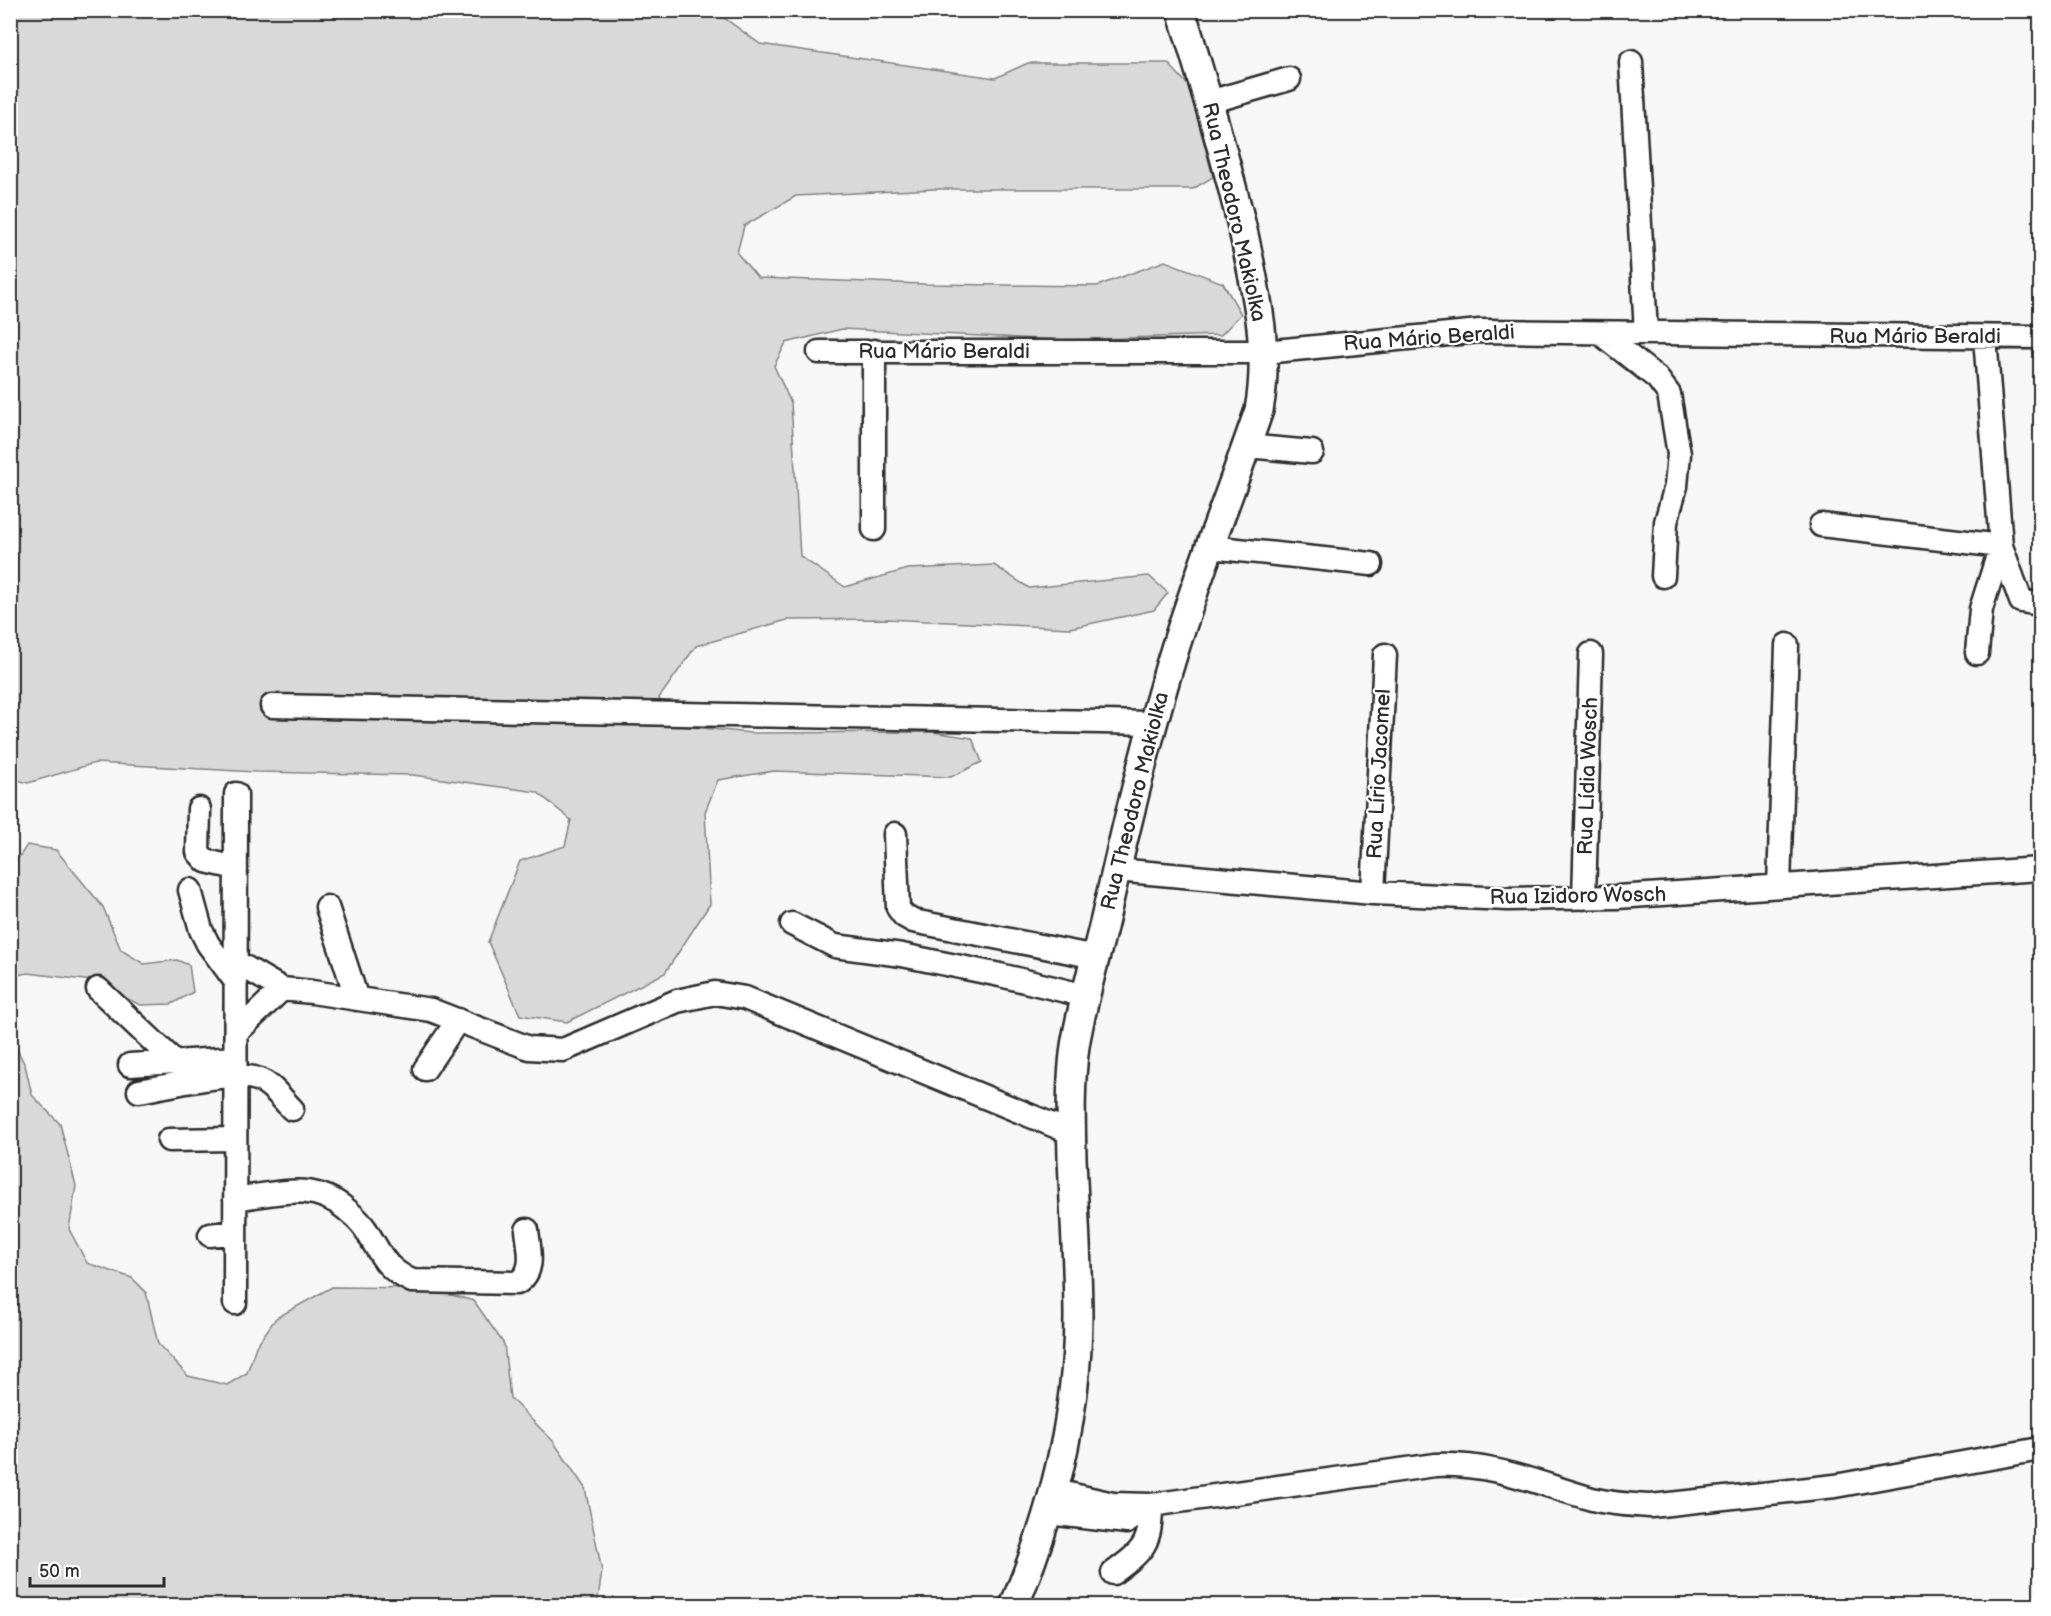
<svg xmlns="http://www.w3.org/2000/svg" width="2051" height="1616" font-family="'Balsamiq Sans',sans-serif">
<style>
.green{fill:#d9d9d9;stroke:#828282;stroke-width:1.5}
.lines{fill:none;stroke-linecap:round;stroke-linejoin:round}
.minor-casing{stroke:#2b2b2b;stroke-width:27}
.major-casing{stroke:#2b2b2b;stroke-width:32}
.minor{stroke:#fff;stroke-width:22}
.major{stroke:#fff;stroke-width:27}
.labels{text-anchor:middle;dominant-baseline:central;stroke-width:4.5;stroke-linejoin:round;paint-order:stroke}
.street-label{font-size:21px;fill:#2b2b2b;stroke:#fff}
</style>
<rect width="100%" height="100%" fill="#f7f7f7"/>
<filter id="ink" filterUnits="userSpaceOnUse"><feTurbulence type="fractalNoise" baseFrequency=".0167" numOctaves="2"/><feDisplacementMap in="SourceGraphic" scale="12" xChannelSelector="R" yChannelSelector="G"/><feConvolveMatrix kernelMatrix="1 2 1 2 8 2 1 2 1" color-interpolation-filters="sRGB"/></filter>
<g filter="url(#ink)">
<path class="green" d="M718,10l1,4 41,30 235,34 33,-15h140l21,23 24,91 -20,12h-258l-139,7 -52,30 -7,27 21,25 166,6 173,2 68,-25 58,22 18,31 -20,21 -160,5 -219,-11 -56,14 -12,23 17,37 9,153 45,31 63,-18 86,-4 35,23 120,-12 19,17 -14,17 -84,18 -184,-9 -99,1 -91,26 -37,52 14,27 78,8 182,-1 39,6 10,24 -31,15 -177,-6 -56,9 -13,32 5,92 -45,69 -98,49 -47,-7 -32,-73 32,-81 45,-15 6,-26 -34,-28 -124,-17 -157,-3 -161,-9 -67,20 -17,-5 -1,-767z
M27,845l29,5 47,57 18,43 23,14 33,-4 12,5 4,27 -21,12 -32,1 -47,-24 -65,-8 -17,3v-114l6,-2z
M10,1036l15,29 7,30 28,29 16,62 -7,43 18,34 45,15 14,14 12,52 30,32 39,9 20,-12 9,-27 20,-28 56,-31 93,1 49,13 30,43 6,54 43,43 32,47 17,83 -5,34h-586z"/>
<g class="lines">
<defs>
<path id="minor" d="M1631,62l15,271
M1209,102l80,-23
M1600,333l57,45 12,16 10,60 -3,32 -10,36 -3,54
M1985,337l16,209 20,55 19,3
M819,352h445l216,-21 560,6
M1247,446l65,6
M1821,525l180,21
M874,529v-178
M1210,547l161,17
M1977,653l4,-44 20,-63
M272,706l881,17
M199,809l-1,43 8,9 30,7
M895,834l3,74 6,8 9,5 183,36
M1116,870l257,23 135,6 109,-2 423,-28
M1779,886l8,-241
M190,890l11,40 7,14 28,38
M1373,893l12,-238
M1584,898l7,-244
M327,907l30,92
M792,924l43,22 67,9 98,20 86,21
M236,962l46,27 30,3 119,18 98,38 34,2 114,-49 38,-8 30,5 327,135
M98,989l77,73
M236,1033l46,-44
M130,1065l105,-7
M425,1069l33,-49
M139,1091c30,-5 91,-21 118,-12 14,4 25,20 35,30
M169,1140l66,-1
M235,1199c41,-5 78,-19 112,11 7,6 14,12 19,20 15,24 18,38 46,51l105,2c19,-12 12,-33 10,-53
M210,1235l25,-3
M235,1303l1,-509
M1055,1491l58,13 38,1 284,-40c60,-2 101,18 157,34 19,5 40,6 59,7l184,-20 205,-37
M1048,1513l79,9 24,-17
M1113,1573c31,-23 38,-29 38,-68"/>
<path id="major" d="M1014,1606c39,-94 63,-187 64,-288 0,-54 -4,-108 -6,-161 -1,-37 -2,-75 3,-111 7,-43 20,-85 30,-127 20,-88 41,-177 68,-264 25,-82 58,-163 86,-245 11,-58 -2,-114 -14,-171 -18,-77 -41,-153 -64,-229"/>
</defs>
<use href="#minor" class="minor-casing"/>
<use href="#major" class="major-casing"/>
<use href="#minor" class="minor"/>
<use href="#major" class="major"/>
</g>
</g>
<g class="labels">
<g class="street-label">
<text transform="translate(1234 212) rotate(77)">Rua Theodoro Makiolka</text>
<text x="1915" y="336">Rua Mário Beraldi</text>
<text transform="translate(1429 338) rotate(-4)">Rua Mário Beraldi</text>
<text x="944" y="351">Rua Mário Beraldi</text>
<text transform="translate(1379 774) rotate(-87)">Rua Lírio Jacomel</text>
<text transform="translate(1588 776) rotate(-88)">Rua Lídia Wosch</text>
<text transform="translate(1135 801) rotate(-76)">Rua Theodoro Makiolka</text>
<text transform="translate(1578 896) rotate(-1)">Rua Izidoro Wosch</text>
</g>
</g>
<rect width="2051" height="1616" fill="none" stroke="#fff" stroke-width="36"/>
<rect x="18" y="18" width="2015" height="1580" fill="none" stroke="#2b2b2b" stroke-width="2" filter="url(#ink)"/>
<path d="M30 1577v9h134v-9" fill="none" stroke="#2b2b2b" stroke-width="3"/>
<text x="39" y="1577" font-size="18" fill="#2b2b2b" stroke="#ffffff" stroke-width="4.5" paint-order="stroke">50 m</text>
</svg>
